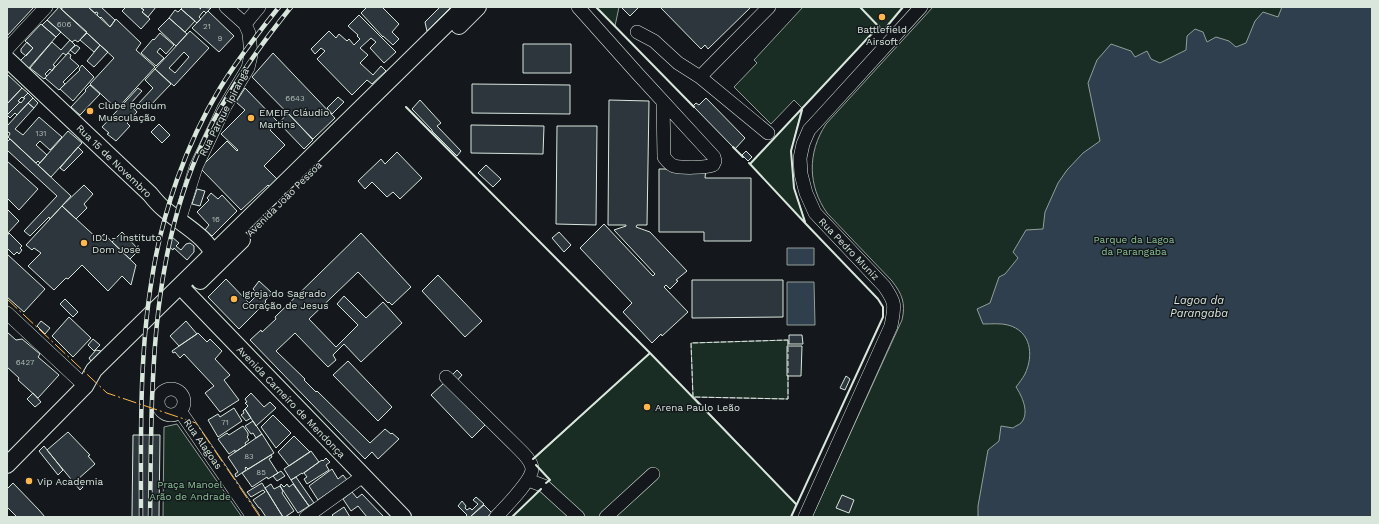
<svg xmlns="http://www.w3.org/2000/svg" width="1379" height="524" font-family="'Work Sans',sans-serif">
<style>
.green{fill:#1a2d24;stroke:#939e99}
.water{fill:#2f3f4d;stroke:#939e99}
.building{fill:#2c363c;stroke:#d8e6dc;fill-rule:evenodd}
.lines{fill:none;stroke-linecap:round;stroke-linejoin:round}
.minor-casing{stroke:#d8e6dc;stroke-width:14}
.major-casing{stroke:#d8e6dc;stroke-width:18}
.minor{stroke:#14181c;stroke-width:13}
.major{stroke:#14181c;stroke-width:16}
.rail-casing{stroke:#d8e6dc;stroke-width:4.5}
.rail{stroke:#14181c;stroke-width:3;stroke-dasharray:9;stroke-linecap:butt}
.fence{stroke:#d8e6dc;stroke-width:1;stroke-dasharray:5 2;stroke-linecap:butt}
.wall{stroke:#d8e6dc;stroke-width:2}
.power{stroke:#ffb74d;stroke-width:1;stroke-dasharray:14 3 2 3;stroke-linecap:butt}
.poi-dot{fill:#ffb74d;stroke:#14181c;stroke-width:1.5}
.labels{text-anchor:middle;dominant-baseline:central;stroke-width:3;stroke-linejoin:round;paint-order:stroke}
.number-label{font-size:8px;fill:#adbab4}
.poi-label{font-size:10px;fill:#d8e6dc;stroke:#14181c;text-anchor:start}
.street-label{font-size:10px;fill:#d8e6dc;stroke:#14181c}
.park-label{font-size:10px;fill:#8ac095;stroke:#14181c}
.water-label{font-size:11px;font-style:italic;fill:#d8e6dc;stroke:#14181c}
</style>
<rect width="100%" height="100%" fill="#14181c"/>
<path class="green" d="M596,7h23l-4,19z
M803,7h100l-20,24 -5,-4 -76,81 -11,43 3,37 12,36 -56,-60 52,-56 -8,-8 -23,24 -37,-37 23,-24 -3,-3z
M933,7h439v510h-560l90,-197c4,-17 0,-26 -10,-39l-65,-68c-19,-27 -20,-60 -1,-89z
M788,340v59l-94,-2 102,107 -5,13h-279l38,-37 -18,-19 118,-108 43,44 -2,-54z
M177,424l65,93h-79l1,-90z"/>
<path class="water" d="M1282,7h90v510h-394v-11l10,-56 11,-9 2,-15 12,2c2,-2 6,-3 8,-5 9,-10 1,-27 -5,-36 3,-4 7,-9 9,-13 9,-19 6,-43 -17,-49 -7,-2 -17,-1 -25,-1l-6,-15 13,-6 9,-26 6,-3 13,-16 -5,-6 13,-22 17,-1 2,-17 13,-29 9,-13 16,-17 17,-12 -12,-58 9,-23 14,-16 20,7 4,6 12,-6 4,8 9,4 26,-13 1,-14 8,-7 8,3 4,10 9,-5 13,4 7,6 10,-4 9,-22 8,-9 15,5z
M787,248h27v17h-27z
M787,282h27l1,43h-28z"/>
<path class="building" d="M7,7h27l-27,29z
M59,7l28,25 -9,10 -3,-2 -3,2 -25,-22z
M64,7h24l22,20 6,-8 25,24 -5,7 19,17 -38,42 -27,-25 24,-26 -53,-49z
M88,7h13l14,13 -5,7 -9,-10 -1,1 -3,-3 1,-2 -2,-1 -1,1z
M126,7h14l4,3 -2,2 8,7 -9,10 -19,-18z
M140,7h16l-8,10 -6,-5 2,-2z
M183,7h15l3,2 -2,-2 12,1 -5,5 -2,-2 -2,2 -3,4 2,2 -4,4 -16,-14z
M367,7h15l17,17 -7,8 7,7 -6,6 -10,-9v1l-22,-24z
M440,7h11l-24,24 -2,-9z
M621,7h18l-9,9z
M660,7h91l-43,42 -3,-4 -4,4z
M181,9l14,12 -10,11 -16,-14 6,-8 3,2z
M208,11l26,25 -15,16 -27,-24z
M359,15l37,37 -12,11 -14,-15 6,-6 -5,-4 -11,10 8,7 -8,8 13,12 8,-9 5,5 -14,13 -5,-4 -15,15 -35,-36 8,-8 -4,-3 -6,6 -4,-5 18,-18 7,7 3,-4 8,7 2,-2 5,6 6,-6 -3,-3 1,-1 -10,-9z
M169,18l18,16 -11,12 -18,-17z
M47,20l14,12 -5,5 -14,-12z
M41,24l15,13 -28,32 -8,-8 13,-13 -8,-7z
M190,31l19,17 -35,38 -19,-17zM184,52l5,5 -14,16 -6,-5z
M87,33l13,12 -6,7 -14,-12z
M160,33l14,12 -8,9 -6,-6 -3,4 7,6 -8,8 -15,-13 12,-14 1,1z
M70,40l5,5 -9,10 -3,-2 -10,12 2,1 -3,5 -2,-2 -5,5 2,2 -3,3 -14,-11 22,-26 9,8z
M27,42l6,6 -7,8 -5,-4v-3z
M523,44h48v29h-48z
M76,45l4,3 -5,6 -5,-4z
M100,45l8,7 -14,15 -7,-6z
M68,53l3,2 -1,3 9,8 -16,16 2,2 -6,6 -14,-12z
M273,53l62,65 -22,21 -61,-62z
M82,65l12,12 -21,24 -13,-12 20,-19 -1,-1z
M155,69l16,15 -25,26 -8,-6 15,-16 -8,-8z
M7,74l15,14 -15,16z
M472,84l98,1v29l-98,-1z
M90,85l10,9 -20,21 -9,-8 15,-16 -1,-1z
M22,88l6,5 -5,5 -1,-1 -4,4 2,1 -13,13v-11z
M138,88l4,3 -12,13 7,8 -10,11 3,3 -14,15 -9,-7 2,-1 -7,-6z
M245,88l33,34 -8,8 15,15 -21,21 13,13 -7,8 -2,-2 -27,25 -41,-42 27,-27 10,10 1,-1 -17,-16 24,-24 -9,-8z
M28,93l5,5 -16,17 -2,-2 -5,5 -3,-3 13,-13 1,1 4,-5h-2z
M338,97l6,5 -12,12 -5,-6z
M33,98l5,5 -4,5 -6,-5z
M706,98l39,40 -10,11 -42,-43 3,-3 3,2z
M420,100l21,23 -4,3 24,25 -4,5 -25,-25v-1l-20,-21z
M609,100l40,1 -2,124h-10l-1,2 14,5 37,39 -11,9 2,1 -8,8 -4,-4 -2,2 24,25 -26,24 -1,-2 -9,9 -29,-31 9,-9 -52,-55 24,-24 49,52 2,-2 -41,-44 12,-4v-1h-18z
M28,103l6,5 -19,21 8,6 16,-18 23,20 -12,13 -10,-9 -4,4 11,10 -7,8 -2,-2 -2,2 -28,-26 2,-3 -1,-2 -2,1v-7z
M288,113l25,27 -9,9 -25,-26z
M159,124l11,11 -8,8 -11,-11z
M471,125l73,1 -1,28 -72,-1z
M557,126h40l-1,99 -40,-1z
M68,131l14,12 -31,34 -13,-12z
M10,139l61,57 -21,23 -1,-2 -19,19 -6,-5 33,-35 -50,-46v-8z
M78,147l5,5 -19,19 -4,-3z
M746,151l6,6 -4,4 -6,-6z
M397,152l25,26 -22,21 -7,-7 -6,5 -15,-15 -7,7 -7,-8 23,-22 4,5z
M7,161l31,28 -19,21 -12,-12z
M486,165l15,14 -8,8 -15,-14z
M659,169h47l-1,9h46v63h-47v-9h-45z
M84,185l9,9 -9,10 3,4 -11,11 -14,-13z
M197,189l8,2 -5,15 -8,-2z
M211,193l7,6 4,-4 15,16 -25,25 -7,-6 4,-5 -12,-13 12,-12 -2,-2z
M62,206l37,34 5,-6 32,31 -5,20 -9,-9 -14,15 -26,-26 -14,14 -2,-1 -12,12 -26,-24 13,-13 -7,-5 -2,2 -6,-5z
M7,209l12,12 -12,13z
M122,232l17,18 -9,9 -18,-17z
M559,232l12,13 -7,7 -12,-14z
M9,233l13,13 -2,2 2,2 -3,4 -2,-2 -3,3 -7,-7v-12z
M361,233l50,54 -19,18 -3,-3 -1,1 -30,-31 -49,47 27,28 22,-22 -21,-21 7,-8 22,22 17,-16 19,21 -41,39 -17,-18 -11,11 3,5 -8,7 -33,-34 -19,18 29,28 -1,1 12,12 1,-1 53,52 15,-14 6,5 1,-1 7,6 -21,20 -6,-7 -7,7 -115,-119 11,-10 1,2 14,-13 -1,-2z
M172,237l7,6 -3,3 5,4 5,-6 4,-1 4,3v6l-7,8 -13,-12 -1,2 -5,-4 4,-6 -1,-1z
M7,254l38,35 -21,23 -17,-15z
M438,275l44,46 -17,16 -43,-46z
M226,279l23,24 9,-9 -5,-5 6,-8 13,12 -7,8 1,1 -27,27 -31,-32z
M692,280h91v37l-91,1z
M65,299l13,13 -5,5 -13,-13z
M69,317l22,21 -18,19 -21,-21z
M41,321l9,7 -5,6 -8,-8z
M186,321l11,13 -18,12 -9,-10z
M7,332l9,8 6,-1 18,15 -2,3 21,18 -21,23 -20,-18 1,-2 -12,-11z
M198,333l9,9 3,-3 12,12 -7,8 15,16 -6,5 15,20 -19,12 -15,-19 9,-7 -30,-32 -4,4 -5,-6 -2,1 -1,-2z
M789,335h13l1,9h-14z
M93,339l7,6 -6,6 -6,-6z
M787,346h15l-1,30h-14z
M96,350l5,1 -10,10 -2,-3z
M348,361l44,46 -14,14 -45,-46z
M457,370l5,5 -7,8 -6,-5z
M846,376l4,3 -5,11 -5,-2z
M444,383l41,42 -13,13 -41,-43z
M33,393l8,9 -6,5 -8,-8z
M251,393l13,14 6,-5 6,6 -20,18 -11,-17 3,-3 -3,-3 2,-1 -2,-3z
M234,408l8,13 -24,16 -10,-17 10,-6 2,3z
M245,409l6,9 -5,3 -5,-6 3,-2 -1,-2z
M273,415l18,18 -15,15 -15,-21z
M253,421l9,13 -6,4 -3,-5 -2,1 -6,-8z
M243,426l5,7v3l-1,1 2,3 -4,3 1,2 -11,7v-2l-6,4 -11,-15 9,-6 2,2z
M68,432l22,23 -2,1 7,8 -18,16 6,7 -3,3 -33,-40z
M262,434l12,19 -26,16 -2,-2 -1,1 1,2 -10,7 -1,-3 3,-2 -10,-15z
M133,435h27l-1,82h-27z
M294,436l16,16 -21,14 -11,-14z
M44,446l19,24 -5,5 -19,-24z
M311,451l8,11 -17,12v-1l-11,7 -7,-11z
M271,455l1,2 -3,2 9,14 -10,6 -1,-2 -15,10 -10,-14z
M326,458l4,4 -4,3 3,5 -22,14 -3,-5 3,-2 -3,-4 15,-11 3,-2 1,1z
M332,469l6,10 5,-4 4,5 -29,20 -9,-14z
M281,471l4,5 -8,5 -4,-5z
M296,477l18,26 -5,3 -18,-26z
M13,483l26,27 6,7h-28l-10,-10v-18z
M262,483l3,5 18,29h-17l-6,-9h-1l-6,-8 12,-8 -2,-2 -12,7 -4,-5z
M271,484l3,5 6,-3 3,5 -1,2 12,18 -9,6h-2l-18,-29z
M281,484l3,3 3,-3 2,3 4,-3 16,22 -11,7 -18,-27z
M352,492l5,6 5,-4 22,23h-17l-9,-11 -7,5 -8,-12z
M842,495l12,5 -5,13 -13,-5z
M476,497l8,7 -14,13h-5l2,-2 -9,-9 4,-5 4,5 -1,2 2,2 3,-2 2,2 6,-6 -5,-4z
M484,505l8,8 -5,4h-17z
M344,507l6,10h-16l-2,-2z"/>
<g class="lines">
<defs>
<path id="minor" d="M578,7l58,65 78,85 1,4 -2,4c-8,3 -32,3 -39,1 -5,-2 -7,-5 -10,-9l-1,-55
M245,24l14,-17
M637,32l17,9 24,22 22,14 69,-70
M7,49l39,-42
M700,77l68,56
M179,221l17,-54 28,-59 24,-40 3,-13 -2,-22 -4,-9 -19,-17
M7,313l78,73
M446,377l74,73c5,5 11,11 12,18 1,12 -28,40 -36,49
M158 402a13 13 0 1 1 26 0a13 13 0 1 1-26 0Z
M180,411l73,106
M528,480l16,6 34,31
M306,517l57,-41
M606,517l47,-43
M805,517l86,-191c4,-21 5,-23 -7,-40l-69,-73 -9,-20 -5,-19 -1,-16 3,-14 6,-14 12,-13 100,-110"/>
<path id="major" d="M459,26l19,-19
M7,59l143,135c4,5 8,10 13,14 19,17 44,27 54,53
M200,281l42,-41
M180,286l223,231
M7,465l78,-79 9,-16 370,-363"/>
</defs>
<use href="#minor" class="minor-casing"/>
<use href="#major" class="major-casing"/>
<use href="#minor" class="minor"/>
<use href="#major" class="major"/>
<defs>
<path id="rail" d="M141,517c0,-79 -2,-161 11,-239 10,-65 34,-134 68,-190 18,-29 38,-55 59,-81
M150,517c2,-127 -2,-259 54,-377 22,-48 54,-92 87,-133"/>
</defs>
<use href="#rail" class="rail-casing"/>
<use href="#rail" class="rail"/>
<path class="fence" d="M788,340v59l-95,-2 -2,-54z"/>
<path class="wall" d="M596,7l98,100
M860,7l23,24 20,-24
M406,107l244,246 146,151
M802,110l-11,41 3,37 11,34
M733,147l10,10
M749,163l1,1 129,-138
M750,164l56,60 72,75 5,8v10l-92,200
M533,459l117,-106
M536,465l14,15 -4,3
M512,517l29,-28"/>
<path class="power" d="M7,299l100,94 89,30 64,94"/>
</g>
<g class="poi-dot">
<circle cx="882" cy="17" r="4"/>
<circle cx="90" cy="111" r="4"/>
<circle cx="251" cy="118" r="4"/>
<circle cx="84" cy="243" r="4"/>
<circle cx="234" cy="299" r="4"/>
<circle cx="647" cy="407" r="4"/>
<circle cx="29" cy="481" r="4"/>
</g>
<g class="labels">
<g class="number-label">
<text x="64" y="24">606</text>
<text x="207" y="26">21</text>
<text x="220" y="38">9</text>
<text x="295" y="98">6643</text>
<text x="41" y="133">131</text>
<text x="216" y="219">16</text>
<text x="25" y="362">6427</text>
<text x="225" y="422">71</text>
<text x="249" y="456">83</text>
<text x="261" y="472">85</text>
</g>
<g class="poi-label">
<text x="882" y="29" text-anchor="middle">Battlefield<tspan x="882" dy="12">Airsoft</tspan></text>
<text x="98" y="105">Clube Podium<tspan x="98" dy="12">Musculação</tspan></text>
<text x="259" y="112">EMEIF Cláudio<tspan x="259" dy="12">Martins</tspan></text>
<text x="92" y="237">IDJ - Instituto<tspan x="92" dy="12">Dom José</tspan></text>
<text x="242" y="293">Igreja do Sagrado<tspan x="242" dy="12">Coração de Jesus</tspan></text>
<text x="655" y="407">Arena Paulo Leão</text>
<text x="37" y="481">Vip Academia</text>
</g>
<g class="street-label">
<text transform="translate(224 112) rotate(-63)">Rua Parque Ipiranga</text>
<text transform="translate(114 161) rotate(44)">Rua 15 de Novembro</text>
<text transform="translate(284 199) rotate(-45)">Avenida João Pessoa</text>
<text transform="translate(849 249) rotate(46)">Rua Pedro Muniz</text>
<text transform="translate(291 402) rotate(46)">Avenida Carneiro de Mendonça</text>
<text transform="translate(203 444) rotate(55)">Rua Alagoas</text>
</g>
<g class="park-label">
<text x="1134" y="239">Parque da Lagoa<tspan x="1134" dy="12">da Parangaba</tspan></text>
<text x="190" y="484">Praça Manoel<tspan x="190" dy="12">Arão de Andrade</tspan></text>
</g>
<g class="water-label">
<text x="1199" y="300">Lagoa da<tspan x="1199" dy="13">Parangaba</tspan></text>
</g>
</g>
<rect width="1379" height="524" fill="none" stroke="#d8e6dc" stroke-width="16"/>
</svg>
